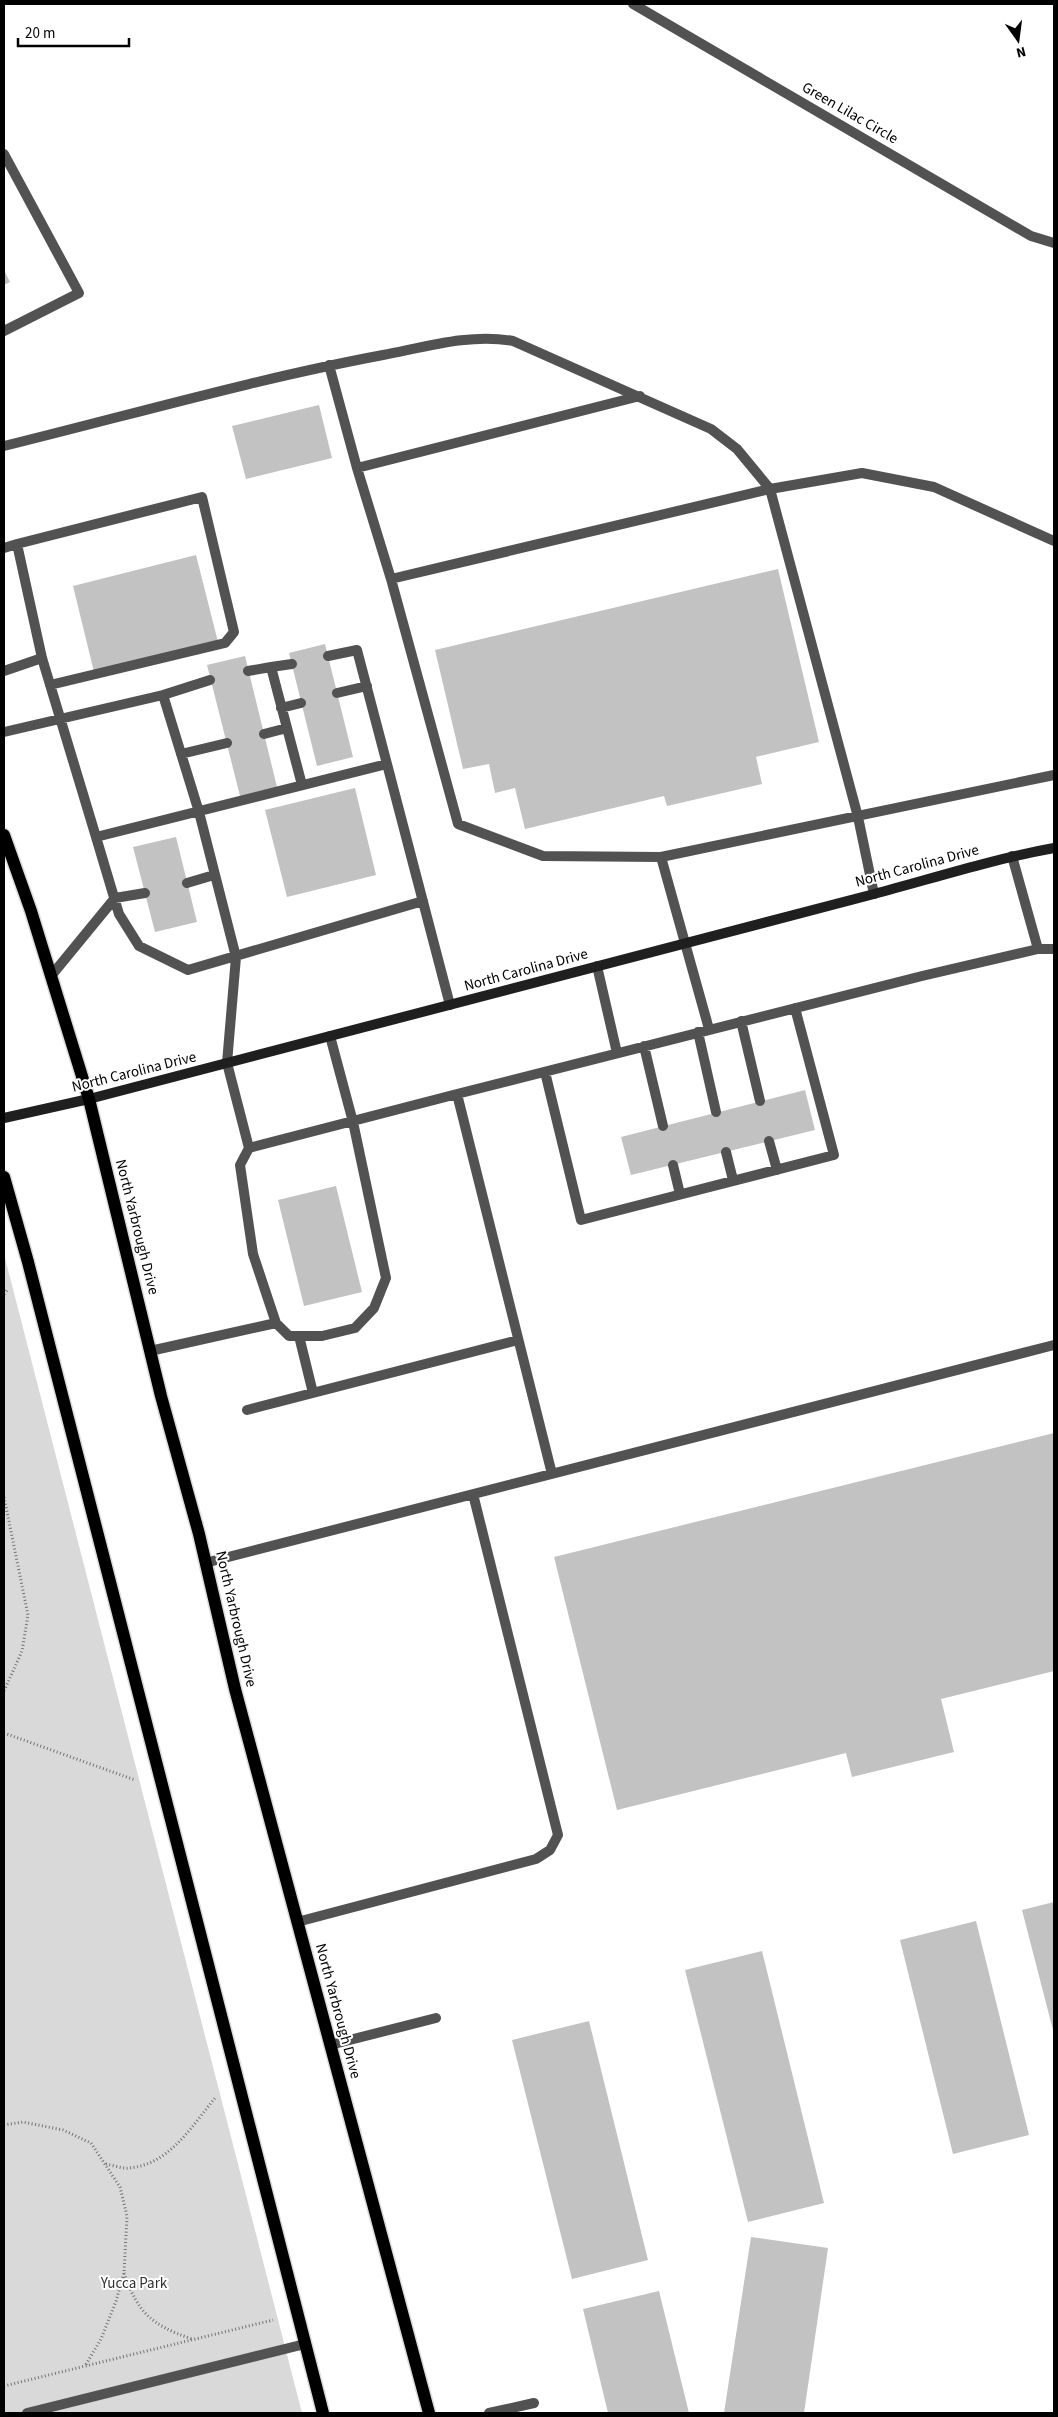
<svg xmlns="http://www.w3.org/2000/svg" width="1058" height="2417" font-family="'Source Sans 3',sans-serif">
<style>
.green{fill:#d9d9d9}
.building{fill:#c2c2c2}
.lines{fill:none;stroke-linecap:round;stroke-linejoin:round}
.primary-casing{stroke:#dbdbdb;stroke-width:15}
.path{stroke:#747474;stroke-width:3;stroke-dasharray:1 2.5;stroke-linecap:butt}
.service{stroke:#525252;stroke-width:10}
.minor{stroke:#525252;stroke-width:10}
.secondary{stroke:#1f1f1f;stroke-width:10}
.primary{stroke:#000;stroke-width:12}
.labels{text-anchor:middle;dominant-baseline:central;stroke-width:4;stroke-linejoin:round;paint-order:stroke}
.street-label{font-size:15px;fill:#000;stroke:#fff}
.park-label{font-size:15px;fill:#303030;stroke:#fff}
</style>
<rect width="100%" height="100%" fill="#fff"/>
<path class="green" d="M4,1254l298,1159h-298z"/>
<path class="building" d="M4,270l6,12 -6,3z
M319,405l13,53 -86,21 -14,-53z
M196,555l22,87 -124,30 -21,-86z
M778,569l41,173 -63,15 6,27 -95,22 -3,-10 -139,33 -10,-41 -20,5 -6,-29 -26,5 -28,-119z
M325,644l28,113 -36,9 -28,-113z
M245,656l32,131 -37,9 -33,-131z
M355,788l21,87 -89,22 -22,-87z
M176,837l21,85 -42,10 -22,-85z
M805,1090l10,40 -184,45 -10,-38z
M336,1186l26,106 -58,14 -26,-106z
M1054,1433v238l-113,28 13,53 -102,25 -6,-24 -229,57 -63,-253z
M1054,1902v132l-32,-124z
M976,1921l53,214 -76,19 -53,-214z
M762,1951l62,252 -76,19 -63,-252z
M589,2021l59,239 -76,19 -60,-239z
M751,2237l77,11 -24,165h-80z
M659,2291l30,122h-81l-25,-104z"/>
<g class="lines">
<defs>
<path id="primary" d="M4,835l27,76 58,188 72,297 38,138 36,155 194,724
M4,1177l24,85 295,1151"/>
</defs>
<use href="#primary" class="primary-casing"/>
<path class="path" d="M4,1294l4,-5
M4,1497l24,118 -6,36 -18,40
M4,1733l131,47
M4,2125l19,-3 40,8 28,13 29,44 7,29 -3,57 -8,28 -15,38 -16,27
M106,2164c7,1 16,5 23,4 40,-3 63,-42 86,-70
M124,2273c14,40 27,52 68,66
M4,2386l269,-66"/>
<path class="service" d="M4,154l75,139 -75,38
M329,365l28,103
M640,396l-283,72 34,111 67,245 85,32 118,1 48,172
M4,446c126,-31 251,-67 379,-91 42,-8 88,-22 130,-14l198,88 26,20 33,40 92,-16 72,14 120,54
M17,544l185,-47 32,135 -9,11 -175,42
M4,548l13,-4 25,114 54,179
M391,579l379,-90 88,328 16,77
M328,656l29,-6 30,114
M271,667l21,-3
M4,671l38,-13
M248,671l23,-4 31,118
M337,693l30,-7
M163,695l47,-15
M281,708l20,-5
M4,732l159,-37 36,117 37,145 -9,106 22,85
M264,734l23,-6
M181,754l46,-11
M1012,856l26,93h16
M661,857l393,-82
M187,883l27,-8
M423,901l-235,69 -49,-24 -20,-32 -23,-77 291,-73 63,241
M597,966l20,87
M51,976l64,-78 30,-5
M741,1021l19,80
M698,1032l18,80
M330,1036l23,86 33,156 -12,30 -19,20 -33,8h-33l-13,-13 -23,-69 -13,-89 9,-17 208,-54
M644,1046l19,80
M545,1072l36,148 253,-65 -39,-147
M769,1141l8,29
M726,1152l7,28
M673,1165l7,29
M299,1336l14,57
M150,1351l126,-28
M247,1410l271,-70
M552,1474l-95,-380 465,-118 116,-27
M205,1563l849,-218
M297,1922l239,-63 14,-9 8,-15 -85,-341
M330,2045l106,-27
M27,2413l278,-69
M489,2413l45,-10"/>
<path class="minor" d="M633,4l398,232 23,7"/>
<path class="secondary" d="M4,1118l85,-19 785,-205c60,-16 119,-35 180,-46"/>
<use href="#primary" class="primary"/>
</g>
<g class="labels">
<g class="street-label">
<text transform="translate(850 113) rotate(30)">Green Lilac Circle</text>
<text transform="translate(917 866) rotate(-15)">North Carolina Drive</text>
<text transform="translate(526 970) rotate(-15)">North Carolina Drive</text>
<text transform="translate(134 1072) rotate(-14)">North Carolina Drive</text>
<text transform="translate(137 1227) rotate(76)">North Yarbrough Drive</text>
<text transform="translate(236 1619) rotate(77)">North Yarbrough Drive</text>
<text transform="translate(338 2011) rotate(75)">North Yarbrough Drive</text>
</g>
<g class="park-label">
<text x="134" y="2283">Yucca Park</text>
</g>
</g>
<rect width="1058" height="2417" fill="none" stroke="#000000" stroke-width="10"/>
<g transform="translate(1018 40) rotate(166)" stroke="#ffffff" stroke-width="4" paint-order="stroke">
<path d="M0-4L9 19L0 12L-9 19Z" fill="#000000"/>
<text y="-8" font-size="14" font-weight="bold" text-anchor="middle" fill="#000000">N</text>
</g>
<path d="M18 38v8h111v-8" fill="none" stroke="#000000" stroke-width="2.5"/>
<text x="25" y="38" font-size="15" fill="#000000" stroke="#ffffff" stroke-width="4" paint-order="stroke">20 m</text>
</svg>
